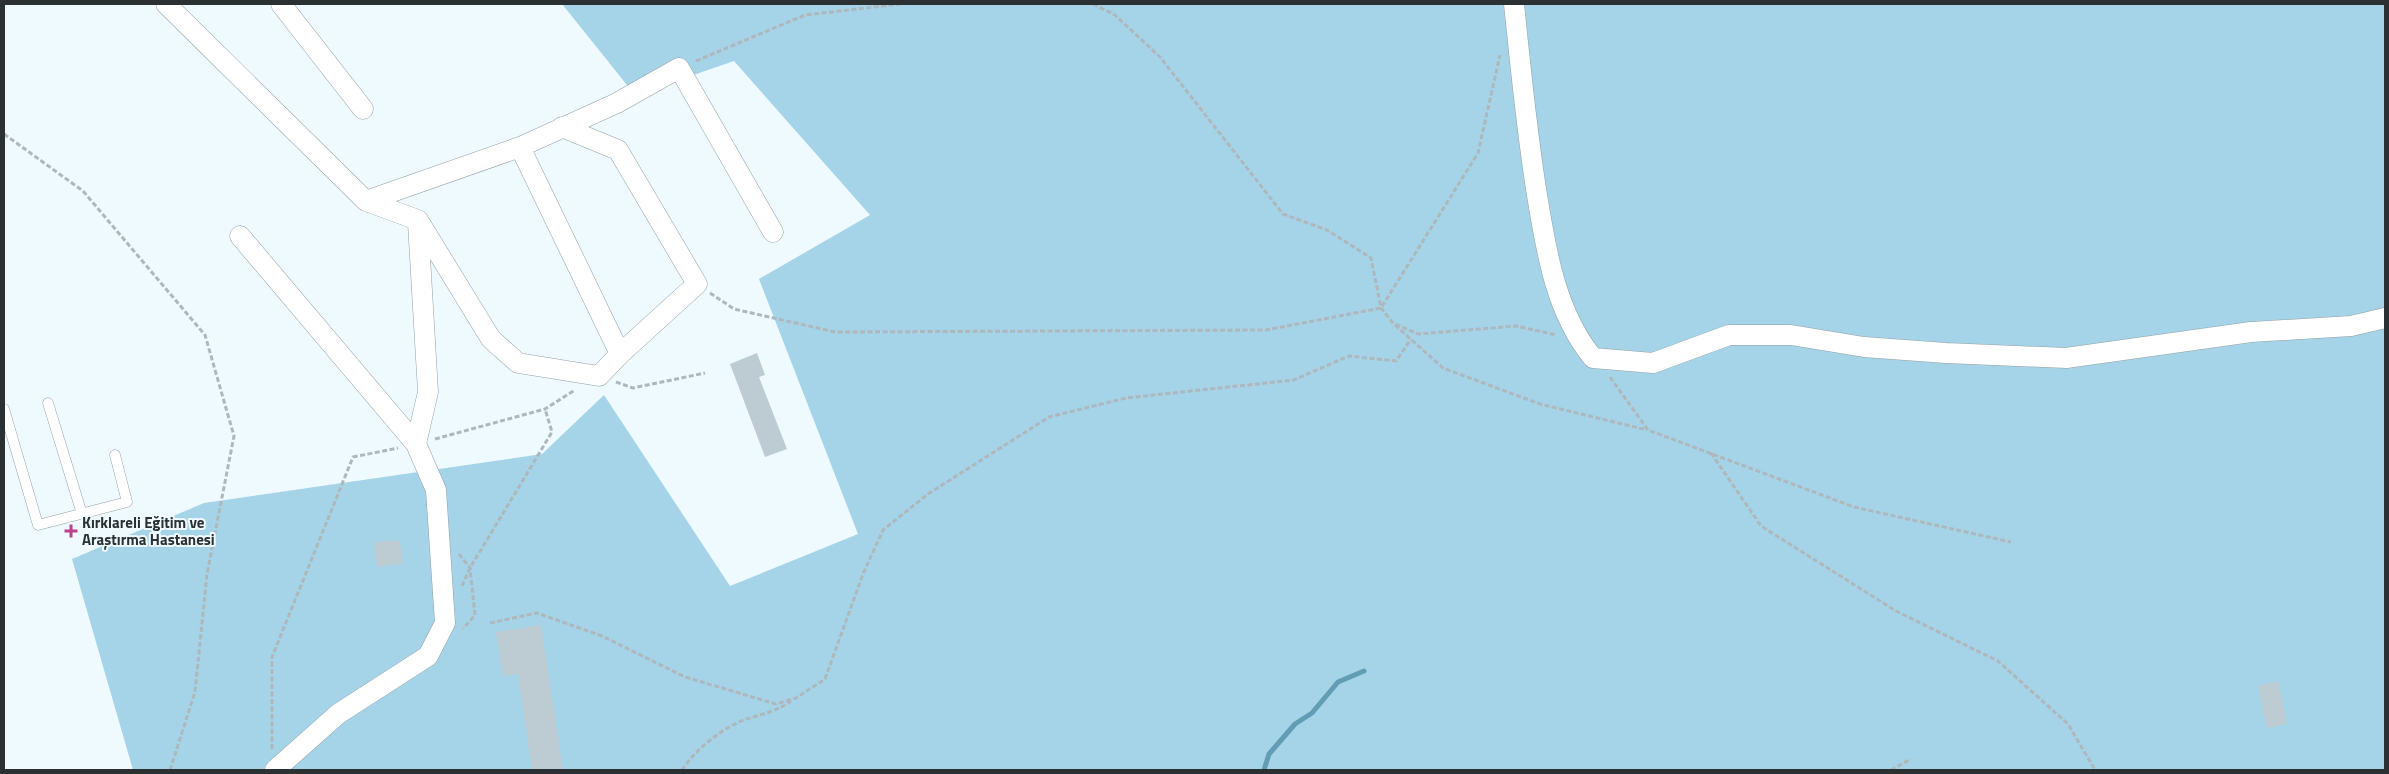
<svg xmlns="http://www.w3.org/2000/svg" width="2389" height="774" font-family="'Titillium Web',sans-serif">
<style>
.green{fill:#a5d4e8}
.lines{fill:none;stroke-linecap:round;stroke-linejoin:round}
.stream{stroke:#629db5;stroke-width:5}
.building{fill:#bdccd2}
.service-casing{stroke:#92a0a6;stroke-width:11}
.minor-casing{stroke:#92a0a6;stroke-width:21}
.path{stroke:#aeb8bc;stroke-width:3;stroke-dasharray:5 2.5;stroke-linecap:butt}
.service{stroke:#fff;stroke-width:10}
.minor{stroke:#fff;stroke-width:20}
.poi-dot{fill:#c03f8a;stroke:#eefaff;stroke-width:2}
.labels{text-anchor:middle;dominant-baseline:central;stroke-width:4;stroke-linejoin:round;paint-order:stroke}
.poi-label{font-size:15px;font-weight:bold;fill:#2b3033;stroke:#eefaff;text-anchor:start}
</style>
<rect width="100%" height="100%" fill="#eefaff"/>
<path class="green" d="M562,4h1823v766h-2252l-61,-211 132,-56 338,-49 62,-59 126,191 128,-52 -99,-255 111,-64 -136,-154 -99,34z"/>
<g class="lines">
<path class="stream" d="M1264,770l5,-16 26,-30 17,-11 26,-31 26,-11"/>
</g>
<path class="building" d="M757,353l8,22 -6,2 28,72 -22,8 -35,-93z
M400,540l3,24 -26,3 -3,-25z
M541,625l22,145h-31l-14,-96 -15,2 -7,-44z
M2278,681l9,43 -20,4 -9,-42z"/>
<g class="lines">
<defs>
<path id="service" d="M48,403l34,111
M4,409l34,116 89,-23 -12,-47"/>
<path id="minor" d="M166,4l200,197 52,19 73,119 27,24 81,13 21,-22 77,-70 -79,-134 -56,-23
M281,4l82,105
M1514,4c7,66 13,132 24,197 9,55 19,113 55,157l60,5 76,-28h62l73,12 82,6 120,5 185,-26 100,-6 34,-8
M520,147l100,207
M366,201l154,-54 97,-44 62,-35 94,164
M240,236l176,208 20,46 9,133 -17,33 -90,58 -63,56
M416,444l12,-52 -10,-169"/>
</defs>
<use href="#service" class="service-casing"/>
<use href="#minor" class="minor-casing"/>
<path class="path" d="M1093,4l22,11 45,42 123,157 44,16 44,28 10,50 12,15 25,11 98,-8 41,9
M696,61l109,-46 95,-11
M4,134l79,57 122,144 29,101 -27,138 -12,118 -25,78
M710,293l24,16 101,23 431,-2 115,-22 97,-155 22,-98
M1395,325l48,43 97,36 107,26
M1610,377l38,53 206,77 157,35
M616,382l17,6 72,-15
M435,439l110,-30 30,-19
M1711,453l50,73 135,85 102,50 70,63 27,46
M459,554l11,14 5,47 -12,14
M462,586l8,-18 82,-136 -7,-23
M490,623l47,-10 65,23 83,41 91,27 20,-6 29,-19 38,-105 20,-44 45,-36 121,-77 77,-19 168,-18 55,-24 47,5 15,-22
M272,749v-92l81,-200 45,-9
M682,770c13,-20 37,-39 59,-49 17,-6 35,-9 50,-20
M1891,770l20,-11"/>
<use href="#service" class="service"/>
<use href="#minor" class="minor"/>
</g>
<path class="poi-dot" d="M68.5 523.5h5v5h5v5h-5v5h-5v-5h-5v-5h5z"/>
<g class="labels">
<g class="poi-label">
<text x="82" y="522">Kırklareli Eğitim ve<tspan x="82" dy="17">Araştırma Hastanesi</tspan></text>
</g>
</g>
<rect width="2389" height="774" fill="none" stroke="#2b3033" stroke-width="10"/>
</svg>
